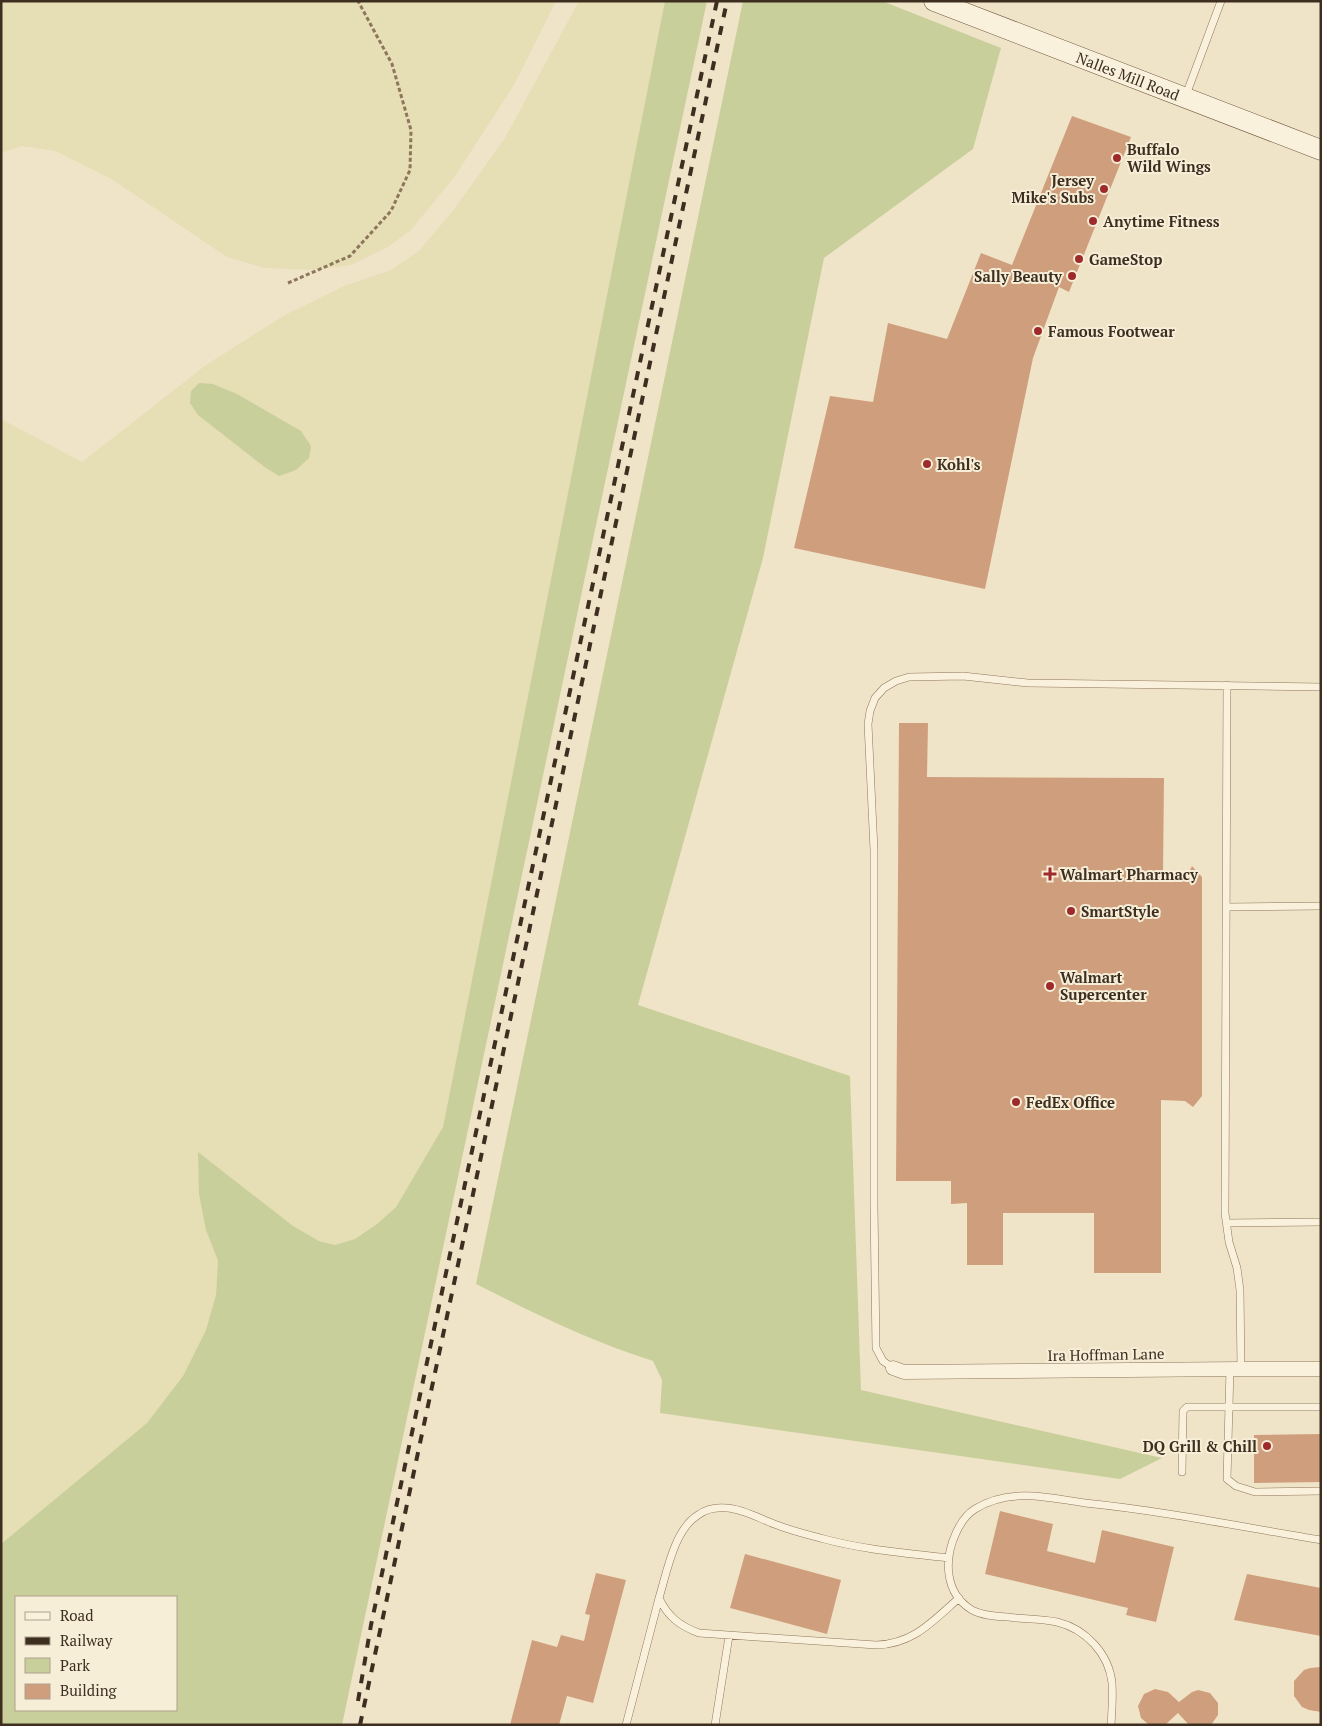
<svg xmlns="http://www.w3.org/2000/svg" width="1322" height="1726" font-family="'PT Serif',serif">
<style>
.farmland{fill:#e6deb5}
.green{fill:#c9cf9b;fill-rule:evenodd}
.building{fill:#cf9f7d}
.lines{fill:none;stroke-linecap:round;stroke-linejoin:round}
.lane-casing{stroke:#8d765c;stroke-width:8}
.street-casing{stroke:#8d765c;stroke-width:15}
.secondary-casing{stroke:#6f573f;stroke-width:21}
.path{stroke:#8d765c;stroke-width:3;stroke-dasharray:4 2.5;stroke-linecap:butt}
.lane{stroke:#faf1dc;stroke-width:7}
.street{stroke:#faf1dc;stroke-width:14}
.secondary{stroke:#faf1dc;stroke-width:20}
.rail{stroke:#3d2e20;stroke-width:4;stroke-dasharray:9 9;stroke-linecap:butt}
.poi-dot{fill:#9e2a2b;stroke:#f7eed8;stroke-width:2}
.labels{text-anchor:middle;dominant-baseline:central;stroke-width:4;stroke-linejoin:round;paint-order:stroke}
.street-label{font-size:15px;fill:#3d2e20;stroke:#f7eed8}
.poi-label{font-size:15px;font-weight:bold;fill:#3d2e20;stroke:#f7eed8;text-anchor:start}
</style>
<rect width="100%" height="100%" fill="#f0e4c8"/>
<path class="farmland" d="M1,1h555l-42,84 -59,91 -44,54 -23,17 -37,18 -37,5 -49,-2 -38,-11 -114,-77 -58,-29 -34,-5 -20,7z
M579,1h86l-222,1126 -47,80 -19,17 -22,15 -20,6 -16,-4 -26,-15 -87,4 12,31 -2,34 -10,35 -23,46 -36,47 -146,121v-1125l81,43 124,-97 79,-50 59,-29 47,-16 28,-19 36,-43 50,-70z"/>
<path class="green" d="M665,1h42l-365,1724h-341v-181l146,-121 36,-47 23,-46 10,-35 2,-34 -12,-31 -7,-36 -1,-42 95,74 26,15 16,4 20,-6 22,-15 19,-17 47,-80zM16,1597h160v113h-160z
M743,1h139l119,47 -28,101 -149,109 -61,300 -125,447 212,71 11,314 301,68 -42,21 -460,-66 2,-33 -9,-19c-61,-19 -120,-48 -177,-77z
M199,383l14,1 24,10 64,37 10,15 -2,12 -13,12 -17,6 -13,-8 -68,-53 -8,-12 1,-12z"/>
<path class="building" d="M1072,116l59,21 -62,155 -10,-5 -26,71 -48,231 -191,-41 36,-152 43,6 15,-79 59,16 34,-86 31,12z
M899,723h29l-1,54 237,1 -1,96h25l4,-8 10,11v219l-9,11 -8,-6 -24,-1v173h-67v-60h-91v52h-36v-62l-16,1v-23h-55z
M1321,1434v48l-67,1v-48z
M1000,1511l53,13 -6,27 48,12 7,-33 72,17 -18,75 -30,-7 2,-7 -143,-34z
M745,1554l96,26 -14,54 -97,-26z
M596,1573l30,7 -33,123 -26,-7 -8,29h-49l22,-85 25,7 4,-12 23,6 6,-26 -5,-1z
M1247,1574l74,14v48l-87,-16z
M1321,1667v45l-12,-2 -7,-3 -8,-11v-15l10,-11 6,-2z
M1155,1689l13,3 11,10 13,-10 6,-2 12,3 8,10v12l-7,10h-22l-11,-12 -13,12h-16l-8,-7 -3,-12 6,-12z"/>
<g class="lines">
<defs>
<path id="lane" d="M1186,95l35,-94
M1227,685l-2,528 4,29 8,26 3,22 1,79
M1228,907l93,-1
M1227,1223l94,-1
M893,1368l-10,-7 -7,-13 -2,-142v-356l-6,-126 2,-13 5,-13 9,-10 12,-7 13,-4 54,-1 65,7 293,4
M1230,1369l-3,110 9,7 19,6 66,-1
M1182,1472l1,-61 4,-4h134
M948,1558c-41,-5 -83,-8 -124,-19 -15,-4 -32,-8 -47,-14 -15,-5 -33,-16 -50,-17 -10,-1 -21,1 -29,7 -24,15 -31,57 -39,83 9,19 21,28 40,35l177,12c37,-1 56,-23 83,-47
M626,1725l33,-127
M715,1725l14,-89
M1111,1725c1,-14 2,-28 1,-42 -3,-29 -26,-54 -55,-61 -13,-3 -28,-3 -41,-4 -14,-2 -31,-1 -44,-8 -28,-17 -28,-51 -16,-77 4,-9 11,-19 19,-24 13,-8 27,-12 43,-13 18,-2 48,4 67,7 79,8 157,24 236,37"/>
<path id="street" d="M893,1368l11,4 337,-3h80"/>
<g id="secondary">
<path id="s1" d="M934,1l387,149"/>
</g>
</defs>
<use href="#lane" class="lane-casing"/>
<use href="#street" class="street-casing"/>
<use href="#secondary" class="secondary-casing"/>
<path class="path" d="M288,283l62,-27 41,-45 19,-41 1,-40 -19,-66 -34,-63"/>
<use href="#lane" class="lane"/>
<use href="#street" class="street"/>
<use href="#secondary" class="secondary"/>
<path class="rail" d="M358,1701l13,-76 346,-1624
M360,1725l367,-1724"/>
</g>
<g class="poi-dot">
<circle cx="1117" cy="158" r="5"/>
<circle cx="1104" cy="189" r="5"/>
<circle cx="1093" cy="221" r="5"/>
<circle cx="1079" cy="259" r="5"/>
<circle cx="1072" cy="276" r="5"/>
<circle cx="1038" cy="331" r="5"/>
<circle cx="927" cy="464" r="5"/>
<path d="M1047.5 866.5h5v5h5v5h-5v5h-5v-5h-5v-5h5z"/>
<circle cx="1071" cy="911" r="5"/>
<circle cx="1050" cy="986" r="5"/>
<circle cx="1016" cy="1102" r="5"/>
<circle cx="1267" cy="1446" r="5"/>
</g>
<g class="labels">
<g class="street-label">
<text stroke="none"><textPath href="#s1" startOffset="208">Nalles Mill Road</textPath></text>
<text transform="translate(1106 1354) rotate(-1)">Ira Hoffman Lane</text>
</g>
<g class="poi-label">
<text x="1127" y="149">Buffalo<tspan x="1127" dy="17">Wild Wings</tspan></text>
<text x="1094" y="180" text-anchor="end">Jersey<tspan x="1094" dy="17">Mike's Subs</tspan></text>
<text x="1103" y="221">Anytime Fitness</text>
<text x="1089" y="259">GameStop</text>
<text x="1062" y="276" text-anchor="end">Sally Beauty</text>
<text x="1048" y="331">Famous Footwear</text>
<text x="937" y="464">Kohl's</text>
<text x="1060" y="874">Walmart Pharmacy</text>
<text x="1081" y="911">SmartStyle</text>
<text x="1060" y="977">Walmart<tspan x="1060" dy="17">Supercenter</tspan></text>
<text x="1026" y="1102">FedEx Office</text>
<text x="1257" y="1446" text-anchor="end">DQ Grill &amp; Chill</text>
</g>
</g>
<rect width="1322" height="1726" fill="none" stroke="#3d2e20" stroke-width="5"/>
<rect x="15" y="1596" width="162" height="115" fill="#f7eed8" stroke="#ada18e"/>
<rect x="25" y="1612" width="25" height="8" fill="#faf1dc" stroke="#ada18e"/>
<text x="60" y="1621" font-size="15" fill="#3d2e20">Road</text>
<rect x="25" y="1637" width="25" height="8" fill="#3d2e20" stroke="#ada18e"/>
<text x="60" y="1646" font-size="15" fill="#3d2e20">Railway</text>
<rect x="25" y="1658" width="25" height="15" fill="#c9cf9b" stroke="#ada18e"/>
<text x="60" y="1671" font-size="15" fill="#3d2e20">Park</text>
<rect x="25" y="1684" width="25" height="15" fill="#cf9f7d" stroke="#ada18e"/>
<text x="60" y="1696" font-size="15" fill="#3d2e20">Building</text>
</svg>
